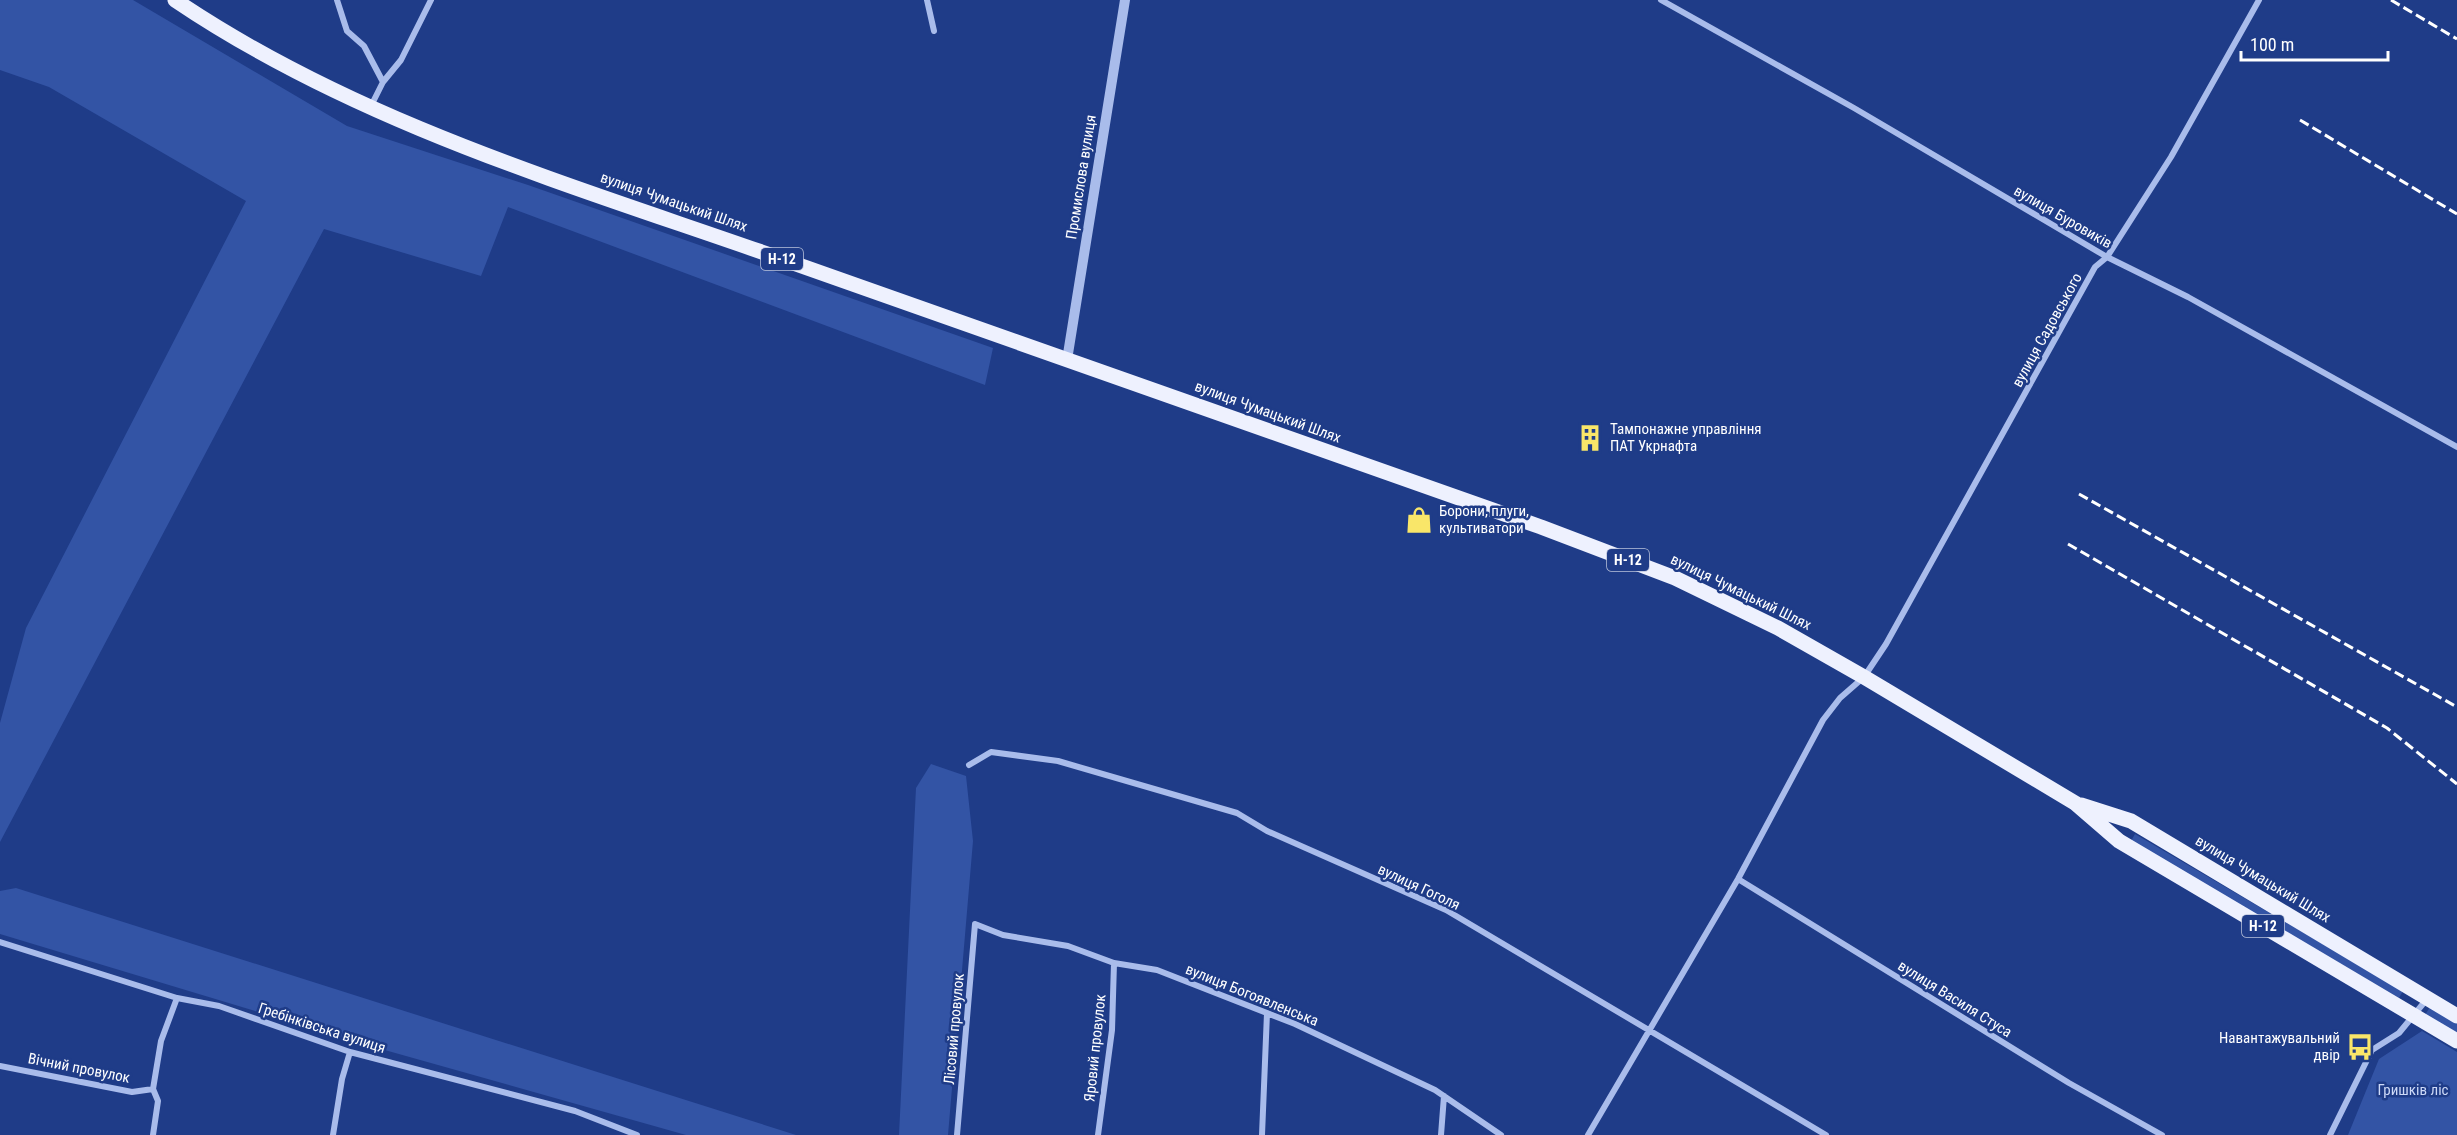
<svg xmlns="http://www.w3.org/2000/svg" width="2457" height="1135" font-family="'Roboto Condensed',sans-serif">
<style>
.green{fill:#3354a5}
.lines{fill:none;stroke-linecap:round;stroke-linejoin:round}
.minor{stroke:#a9bceb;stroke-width:6}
.tertiary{stroke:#a9bceb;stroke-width:10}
.primary{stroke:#eef1fe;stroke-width:15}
.rail{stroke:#fff;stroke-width:3;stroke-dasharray:10 4.5;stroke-linecap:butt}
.labels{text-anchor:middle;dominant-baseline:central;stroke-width:5;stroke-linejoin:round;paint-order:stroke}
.shield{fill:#1f3c88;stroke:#bcc4db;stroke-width:1.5}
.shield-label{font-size:14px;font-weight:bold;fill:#fff}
.street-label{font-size:15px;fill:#fff;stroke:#1f3c88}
.poi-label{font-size:15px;fill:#fff;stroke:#1f3c88;text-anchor:start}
.park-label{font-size:15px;fill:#cedaf8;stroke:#1f3c88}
</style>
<rect width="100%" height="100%" fill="#1f3c88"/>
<path class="green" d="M0,0h133l214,126 181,59 465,163 -8,37 -477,-178 -27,69 -157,-47 -324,613v-119l26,-95 220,-427 -197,-114 -49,-17z
M931,764l35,12 7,65 -25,294h-49l17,-347z
M2135,834l268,157 -4,7 -268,-157z
M16,888l780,247h-110l-312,-88 -374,-113v-43z
M2430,1007l27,16v11l-32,-19z
M2422,1031l35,21v83h-109l31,-76z"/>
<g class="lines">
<path class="minor" d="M337,0l10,31 17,15 19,36
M927,0l7,31
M1661,0l193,108 253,149 81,40 269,150
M371,106l12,-24 18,-22 30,-60
M969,765l22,-13 67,9 179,52 30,18 179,79 380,225
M1738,879l331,204 93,52
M0,942l177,56 42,8 131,46 225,59 62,24
M0,1066l132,26 21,-3
M153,1135l5,-34 -5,-12 8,-48 16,-43
M333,1135l9,-56 8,-27
M957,1135l18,-211 28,11 65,11 46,17 43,7 138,54 140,66 66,45
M1098,1135l14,-105 2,-67
M1262,1135l5,-122
M1441,1135l3,-39
M1588,1135l150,-256 85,-159 17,-22 24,-21 22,-33 209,-377 12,-10 64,-100 88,-157
M2330,1135l42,-85 27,-17 28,-34"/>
<path class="tertiary" d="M1067,360l58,-360"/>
<path class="primary" d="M175,0c182,123 396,185 601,257 255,90 510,180 765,270l134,51 103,50 86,49 211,126 44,38 338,200
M2081,805l50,16 326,195"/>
<path class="rail" d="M2391,0l66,39
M2300,120l157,94
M2079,494l378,213
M2068,544l319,184 70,56"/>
</g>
<defs>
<symbol id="building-bare" viewBox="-9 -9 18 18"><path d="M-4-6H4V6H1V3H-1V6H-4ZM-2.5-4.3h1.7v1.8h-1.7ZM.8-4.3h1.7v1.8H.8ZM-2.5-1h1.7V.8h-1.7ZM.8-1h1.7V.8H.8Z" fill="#f9e669" stroke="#1f3c88" stroke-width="2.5" paint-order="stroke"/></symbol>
<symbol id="shop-bare" viewBox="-9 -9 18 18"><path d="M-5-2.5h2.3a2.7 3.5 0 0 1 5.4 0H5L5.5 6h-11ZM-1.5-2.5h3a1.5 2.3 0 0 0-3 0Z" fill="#f9e669" stroke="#1f3c88" stroke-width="2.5" paint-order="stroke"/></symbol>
<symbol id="bus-bare" viewBox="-9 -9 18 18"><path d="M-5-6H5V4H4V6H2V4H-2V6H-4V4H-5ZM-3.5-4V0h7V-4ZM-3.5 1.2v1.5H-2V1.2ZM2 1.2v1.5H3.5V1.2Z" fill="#f9e669" stroke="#1f3c88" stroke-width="2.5" paint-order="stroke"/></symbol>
</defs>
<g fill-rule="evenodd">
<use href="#building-bare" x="1571" y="419" width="38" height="38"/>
<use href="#shop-bare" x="1400" y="501" width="38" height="38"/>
<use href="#bus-bare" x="2341" y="1028" width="38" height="38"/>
</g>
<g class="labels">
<g class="shield">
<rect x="761" y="248" width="42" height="22" rx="4.5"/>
<rect x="1607" y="549" width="42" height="22" rx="4.5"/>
<rect x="2242" y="915" width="42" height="22" rx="4.5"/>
</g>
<g class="shield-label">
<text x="782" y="259">Н-12</text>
<text x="1628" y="560">Н-12</text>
<text x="2263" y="926">Н-12</text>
</g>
<g class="street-label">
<text transform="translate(1081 177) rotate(-81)">Промислова вулиця</text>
<text transform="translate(674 202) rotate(19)">вулиця Чумацький Шлях</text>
<text transform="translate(2063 217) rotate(30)">вулиця Буровиків</text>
<text transform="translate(2047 330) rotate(-61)">вулиця Садовського</text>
<text transform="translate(1268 412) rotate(20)">вулиця Чумацький Шлях</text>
<text transform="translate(1741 592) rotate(26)">вулиця Чумацький Шлях</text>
<text transform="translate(2263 879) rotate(31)">вулиця Чумацький Шлях</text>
<text transform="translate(1419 887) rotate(25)">вулиця Гоголя</text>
<text transform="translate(1252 995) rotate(22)">вулиця Богоявленська</text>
<text transform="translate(1955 999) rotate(32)">вулиця Василя Стуса</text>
<text transform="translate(322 1028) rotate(18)">Гребінківська вулиця</text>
<text transform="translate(954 1029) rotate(-85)">Лісовий провулок</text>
<text transform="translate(1095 1048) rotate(-84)">Яровий провулок</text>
<text transform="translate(79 1068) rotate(11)">Вічний провулок</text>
</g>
<g class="poi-label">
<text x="1610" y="429">Тампонажне управління<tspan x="1610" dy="17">ПАТ Укрнафта</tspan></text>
<text x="1439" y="511">Борони, плуги,<tspan x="1439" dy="17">культиватори</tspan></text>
<text x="2340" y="1038" text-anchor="end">Навантажувальний<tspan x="2340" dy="17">двір</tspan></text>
</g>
<g class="park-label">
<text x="2413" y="1090">Гришків ліс</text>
</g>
</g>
<path d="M2241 51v9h147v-9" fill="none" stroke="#ffffff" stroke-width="3"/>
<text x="2250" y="51" font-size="18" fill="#ffffff" stroke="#1f3c88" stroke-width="4.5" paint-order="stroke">100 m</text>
</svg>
